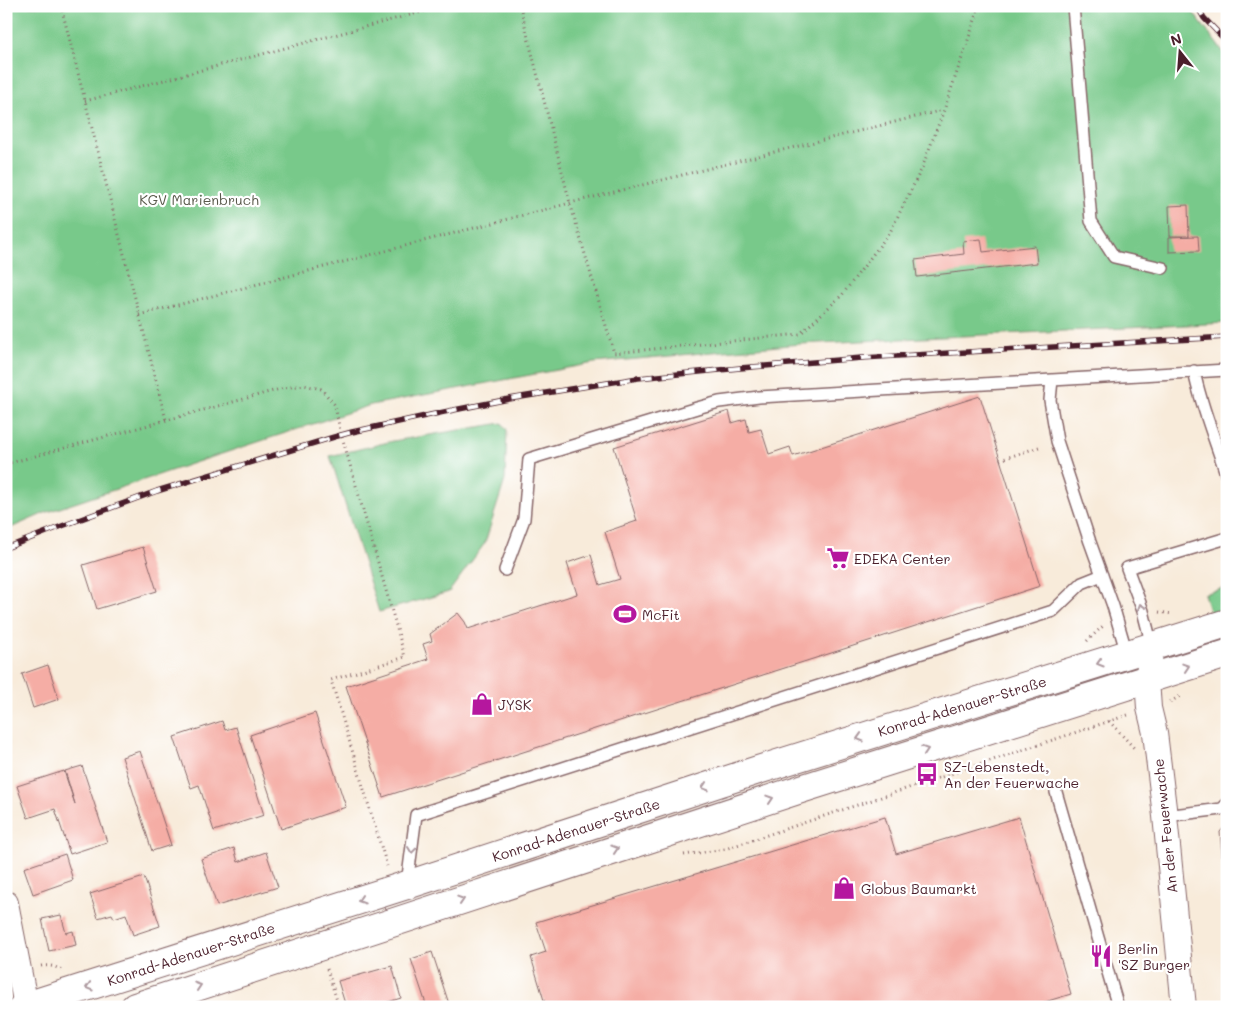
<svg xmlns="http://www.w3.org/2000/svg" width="1233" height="1013" font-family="Mali,sans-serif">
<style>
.green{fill:#78c98a;stroke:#61745a}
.building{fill:#f5ada5}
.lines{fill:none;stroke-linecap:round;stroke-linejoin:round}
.lane-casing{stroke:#876668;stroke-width:14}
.street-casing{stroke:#876668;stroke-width:26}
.secondary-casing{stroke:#876668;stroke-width:30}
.path{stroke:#876668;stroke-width:3;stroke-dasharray:1 4;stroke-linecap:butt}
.lane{stroke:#fff;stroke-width:11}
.street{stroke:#fff;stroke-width:24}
.secondary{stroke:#fff;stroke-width:28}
.rail-casing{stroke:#4a1f2b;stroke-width:5.5}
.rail{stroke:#fff;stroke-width:4;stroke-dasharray:11;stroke-linecap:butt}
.oneway{stroke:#ae9aa0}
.labels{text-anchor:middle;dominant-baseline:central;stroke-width:4.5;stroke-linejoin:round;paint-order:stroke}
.park-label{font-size:14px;fill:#5a5a4c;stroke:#fff}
.poi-label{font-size:14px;fill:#4a1f2b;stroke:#fff;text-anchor:start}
.street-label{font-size:14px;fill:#4a1f2b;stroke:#fff}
</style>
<rect width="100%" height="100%" fill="#fff"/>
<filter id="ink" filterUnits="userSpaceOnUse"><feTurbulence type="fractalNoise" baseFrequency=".02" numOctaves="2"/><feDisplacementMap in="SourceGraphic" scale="10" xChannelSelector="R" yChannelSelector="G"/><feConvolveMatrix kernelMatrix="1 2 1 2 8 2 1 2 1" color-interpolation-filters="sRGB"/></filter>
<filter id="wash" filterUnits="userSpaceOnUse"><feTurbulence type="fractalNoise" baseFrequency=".0096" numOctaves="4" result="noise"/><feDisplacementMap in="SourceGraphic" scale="20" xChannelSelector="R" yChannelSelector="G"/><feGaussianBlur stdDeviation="1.12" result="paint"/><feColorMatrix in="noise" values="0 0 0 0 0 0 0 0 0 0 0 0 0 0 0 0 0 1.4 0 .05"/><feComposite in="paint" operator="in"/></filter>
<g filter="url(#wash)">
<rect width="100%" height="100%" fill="#f8ebda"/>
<path class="green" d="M6,6h1182l39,51v266l-427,21 -206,19 -223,42 -174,57 -152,51 -39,17z
M502,423l5,7 -2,50 -20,63 -36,49 -70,20 -49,-156 63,-15z
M1227,587v81l-23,-74z"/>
<g id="blocks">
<path class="building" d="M1188,205l1,31h-19l-1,-30z
M1198,236l1,15 -30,1v-15z
M981,239l2,13 52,-6 2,17 -120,14 -2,-17 49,-6 -1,-13z
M980,396l60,190 -657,211 -37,-111 82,-27 -5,-15 9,-3 -2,-7 28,-21 7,9 3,7 109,-35 -10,-31 24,-8 9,30 20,-6 -15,-47 32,-11 -23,-74 115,-36 3,12 14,-4 3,13 12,-3 8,25 21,-7 3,9z
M143,547l14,44 -60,18 -14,-44z
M48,665l11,34 -26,9 -11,-34z
M315,713l31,94 -65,22 -31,-94z
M222,721l3,9 11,-3 28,88 -50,16 -15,-46 -8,3 -17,-51z
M140,751l31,94 -19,6 -30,-94z
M82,766l25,76 -37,12 -15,-45 -27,9 -11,-32 47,-15 11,33 -10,-33z
M885,817l11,37 123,-37 52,177 -43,13h-482l-15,-50 15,-5 -10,-30z
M1225,826h2v33l-5,-3 -2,-24z
M234,848l4,14 28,-10 12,35 -61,19 -16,-47z
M65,854l8,26 -40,14 -9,-26z
M144,877l16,49 -27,9 -7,-21 -12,4 -2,-4 -14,4 -8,-24z
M61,915l5,18 7,-2 3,14 -27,6 -7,-32z
M432,952l18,55h-23l-16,-48z
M392,966l9,32 -29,9h-26l-8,-26z"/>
</g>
</g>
<g filter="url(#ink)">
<use href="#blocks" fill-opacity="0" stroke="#876668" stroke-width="1"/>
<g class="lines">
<defs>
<path id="lane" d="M1073,6l18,215 23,36 49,11
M1194,371c7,36 22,70 33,106
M505,570l19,-51 5,-60 168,-51 22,-6 40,-5 293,-17
M1152,646l-9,-35 -16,-43 100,-30
M1127,654l-14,-48 -23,-64 -33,-101 -7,-41 2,-20 175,-10
M1056,792l62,215
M1165,816l57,-7 5,-5
M407,884l9,-69 637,-204 29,-28 20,-8"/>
<path id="street" d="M1152,646l-5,34 2,28 6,25 10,83 19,191
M6,903l20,103"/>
<path id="secondary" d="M23,1007l384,-122 351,-115 469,-147
M135,1007l666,-218 426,-135"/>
</defs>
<use href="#lane" class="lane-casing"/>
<use href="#street" class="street-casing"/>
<use href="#secondary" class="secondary-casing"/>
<path class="path" d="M61,6l105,414
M520,6l50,197 44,150 186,-19 42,-39 48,-63 32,-64 22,-58 33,-96 1,-8
M85,101l359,-95
M139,315l431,-112 373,-93
M1000,460l42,-14
M6,464l278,-76 20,-3 17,4 14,16 4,21 66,231 -74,23 56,186
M1159,612l14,2
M1087,641l16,-15
M1170,702l12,-7
M1109,721l25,27
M684,855l41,-6 403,-134
M41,966c8,-1 14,0 20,4
M327,969l12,38"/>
<use href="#lane" class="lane"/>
<use href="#street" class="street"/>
<use href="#secondary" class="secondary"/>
<defs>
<path id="rail" d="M1197,6l7,12 23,24
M6,548l56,-22 95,-35 177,-54 18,-5 92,-20 65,-13 129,-21 102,-10 122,-10 365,-21"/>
</defs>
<use href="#rail" class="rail-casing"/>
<use href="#rail" class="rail"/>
</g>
<defs><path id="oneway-chevron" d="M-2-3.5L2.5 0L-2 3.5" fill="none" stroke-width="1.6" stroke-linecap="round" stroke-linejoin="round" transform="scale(1.25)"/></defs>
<g class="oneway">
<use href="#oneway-chevron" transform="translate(1141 607) rotate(-109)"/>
<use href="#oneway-chevron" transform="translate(1100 663) rotate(163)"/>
<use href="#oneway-chevron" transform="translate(1186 667) rotate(-18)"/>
<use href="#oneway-chevron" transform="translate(860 738) rotate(163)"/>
<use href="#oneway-chevron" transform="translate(925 750) rotate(-18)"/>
<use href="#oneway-chevron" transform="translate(705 787) rotate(162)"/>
<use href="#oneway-chevron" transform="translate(770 799) rotate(-18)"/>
<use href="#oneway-chevron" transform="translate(615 849) rotate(-18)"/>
<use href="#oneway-chevron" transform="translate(412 850) rotate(97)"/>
<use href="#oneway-chevron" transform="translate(361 900) rotate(162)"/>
<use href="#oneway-chevron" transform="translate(461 900) rotate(-18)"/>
<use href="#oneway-chevron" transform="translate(198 986) rotate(-18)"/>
<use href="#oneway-chevron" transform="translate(89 987) rotate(163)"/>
</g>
</g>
<defs>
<symbol id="supermarket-bare" viewBox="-9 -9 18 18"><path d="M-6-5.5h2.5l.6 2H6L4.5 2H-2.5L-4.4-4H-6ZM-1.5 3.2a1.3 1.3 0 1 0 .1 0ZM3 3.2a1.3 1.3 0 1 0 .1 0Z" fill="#b5179e" stroke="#fff" stroke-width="2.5" paint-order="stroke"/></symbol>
<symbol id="stadium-bare" viewBox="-9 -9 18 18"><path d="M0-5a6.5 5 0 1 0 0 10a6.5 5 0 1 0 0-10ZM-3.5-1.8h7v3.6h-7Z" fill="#b5179e" stroke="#fff" stroke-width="2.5" paint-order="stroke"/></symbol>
<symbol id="shop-bare" viewBox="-9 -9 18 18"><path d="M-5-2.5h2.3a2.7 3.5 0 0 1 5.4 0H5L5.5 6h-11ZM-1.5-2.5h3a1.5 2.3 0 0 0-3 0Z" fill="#b5179e" stroke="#fff" stroke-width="2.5" paint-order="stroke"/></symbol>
<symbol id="bus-bare" viewBox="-9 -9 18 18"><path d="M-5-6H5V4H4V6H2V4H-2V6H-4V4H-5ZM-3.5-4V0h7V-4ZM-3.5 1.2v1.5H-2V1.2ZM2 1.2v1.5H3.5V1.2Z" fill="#b5179e" stroke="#fff" stroke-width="2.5" paint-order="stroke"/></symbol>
<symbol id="restaurant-bare" viewBox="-9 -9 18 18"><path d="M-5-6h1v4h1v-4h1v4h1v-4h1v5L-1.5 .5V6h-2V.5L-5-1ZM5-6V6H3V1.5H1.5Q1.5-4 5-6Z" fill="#b5179e" stroke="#fff" stroke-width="2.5" paint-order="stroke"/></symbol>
</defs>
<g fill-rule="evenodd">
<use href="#supermarket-bare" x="822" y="542" width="32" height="32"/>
<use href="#stadium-bare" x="609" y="598" width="32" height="32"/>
<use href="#shop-bare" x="466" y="688" width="32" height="32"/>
<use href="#bus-bare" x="911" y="758" width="32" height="32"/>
<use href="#shop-bare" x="828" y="872" width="32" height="32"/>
<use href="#restaurant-bare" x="1085" y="940" width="32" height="32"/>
</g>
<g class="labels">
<g class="park-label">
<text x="199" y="199">KGV Marienbruch</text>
</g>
<g class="poi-label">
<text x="854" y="558">EDEKA Center</text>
<text x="642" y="614">McFit</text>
<text x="498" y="704">JYSK</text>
<text x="944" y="766">SZ-Lebenstedt,<tspan x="944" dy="16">An der Feuerwache</tspan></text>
<text x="861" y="888">Globus Baumarkt</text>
<text x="1118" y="948">Berlin<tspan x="1118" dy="16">'SZ Burger</tspan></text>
</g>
<g class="street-label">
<text transform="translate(962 706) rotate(-17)">Konrad-Adenauer-Straße</text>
<text transform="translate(1165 826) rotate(-96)">An der Feuerwache</text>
<text transform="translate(576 830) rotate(-18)">Konrad-Adenauer-Straße</text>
<text transform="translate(191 954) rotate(-18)">Konrad-Adenauer-Straße</text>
</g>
</g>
<rect width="1233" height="1013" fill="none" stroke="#fff" stroke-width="25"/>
<g transform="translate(1180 52) rotate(343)" stroke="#ffffff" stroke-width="4" paint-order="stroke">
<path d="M0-4L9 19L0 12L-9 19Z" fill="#4a1f2b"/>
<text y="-8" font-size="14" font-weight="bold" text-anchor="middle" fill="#4a1f2b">N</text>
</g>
</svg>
